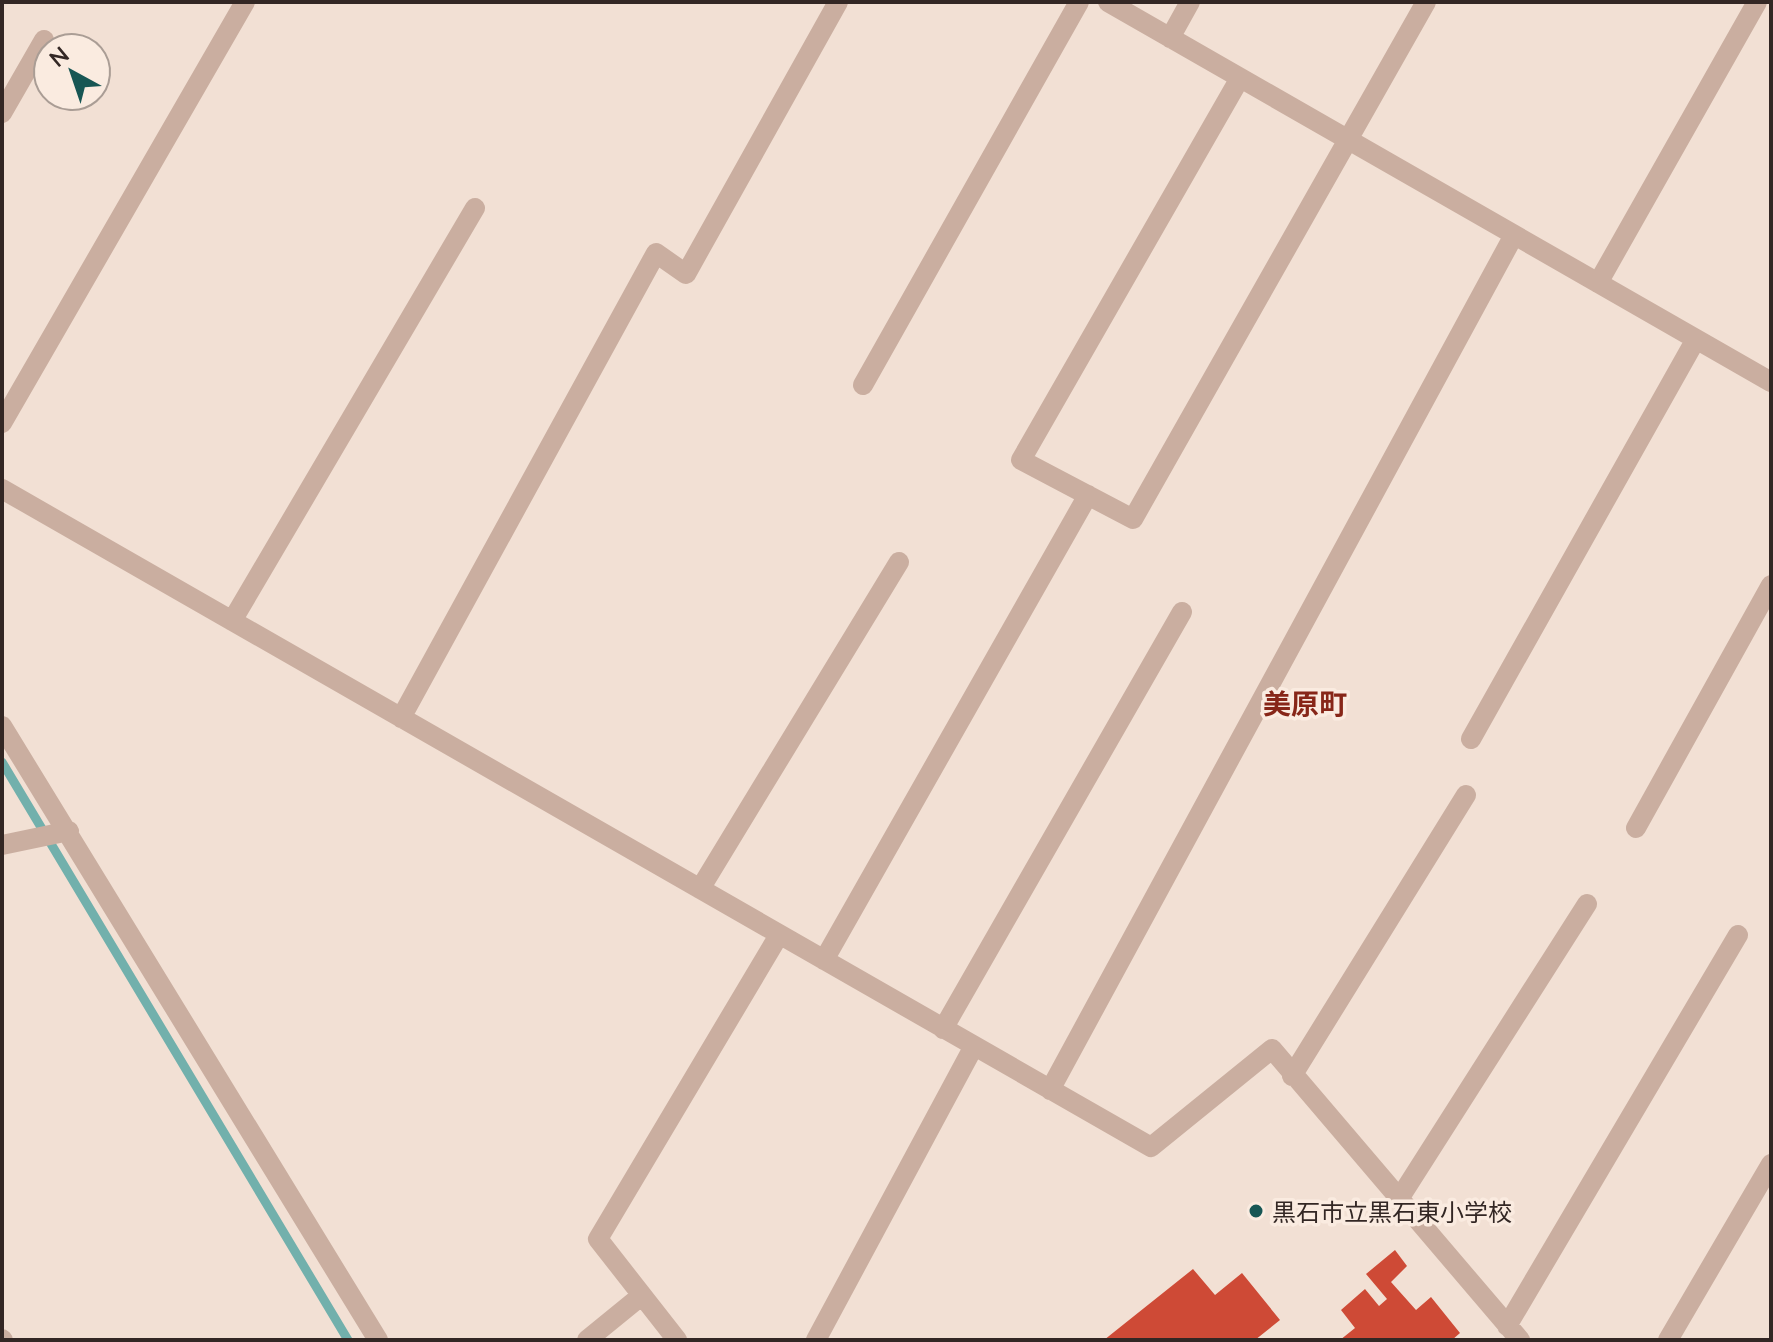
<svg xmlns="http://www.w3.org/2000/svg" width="1773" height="1342" font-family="Lato,'Noto Sans JP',sans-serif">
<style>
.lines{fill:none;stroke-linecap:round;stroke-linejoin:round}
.stream{stroke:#72b0ac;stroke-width:9}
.building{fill:#ce4a36}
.street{stroke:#caaea0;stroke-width:20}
.poi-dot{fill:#175654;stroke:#faebe0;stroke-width:3}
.labels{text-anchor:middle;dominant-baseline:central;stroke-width:7;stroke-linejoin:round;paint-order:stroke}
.poi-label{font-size:24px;fill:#332724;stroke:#faebe0;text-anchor:start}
.quarter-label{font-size:28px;font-weight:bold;fill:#872618;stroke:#faebe0}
</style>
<rect width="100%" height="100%" fill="#f2e0d4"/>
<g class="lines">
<path class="stream" d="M2,762l346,578"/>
</g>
<path class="building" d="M1395,1250l12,16 -16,16 25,28 15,-13 29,36 -8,7h-112l15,-12 -14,-18 24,-21 14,17 8,-7 -21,-25z
M1193,1269l22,26 27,-22 38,47 -25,20h-151z"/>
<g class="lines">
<path class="street" d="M1108,2l663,380
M1170,38l20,-36
M1240,78l-219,382 112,59 293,-517
M2,113l42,-73
M1598,283l159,-281
M863,385l216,-383
M2,423l243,-421
M2,489l1149,658 121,-98 248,291
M232,621l243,-413
M401,718l255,-465 30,21 152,-272
M2,726l376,614
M1471,739l225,-400
M1636,828l135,-243
M2,845l67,-14
M700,889l199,-327
M824,960l264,-465
M943,1029l239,-417
M1292,1076l174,-281
M1050,1090l464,-855
M1399,1199l188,-295
M1507,1326l231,-391
M2,1339l1,1
M587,1340l54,-44
M677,1340l-79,-101 181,-304
M816,1340l158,-294
M1668,1340l103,-176"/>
</g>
<circle class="poi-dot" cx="1256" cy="1211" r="8"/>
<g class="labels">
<g class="poi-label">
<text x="1272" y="1211">黒石市立黒石東小学校</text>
</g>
<g class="quarter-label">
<text x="1305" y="703">美原町</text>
</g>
</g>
<rect width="1773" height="1342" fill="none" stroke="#332724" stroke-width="8"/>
<g transform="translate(72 72) rotate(320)"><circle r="38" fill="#faebe0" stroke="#aa9d95" stroke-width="2"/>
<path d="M0-6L14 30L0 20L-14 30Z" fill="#175654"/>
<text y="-12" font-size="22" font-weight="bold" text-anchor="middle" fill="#332724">N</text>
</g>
</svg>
